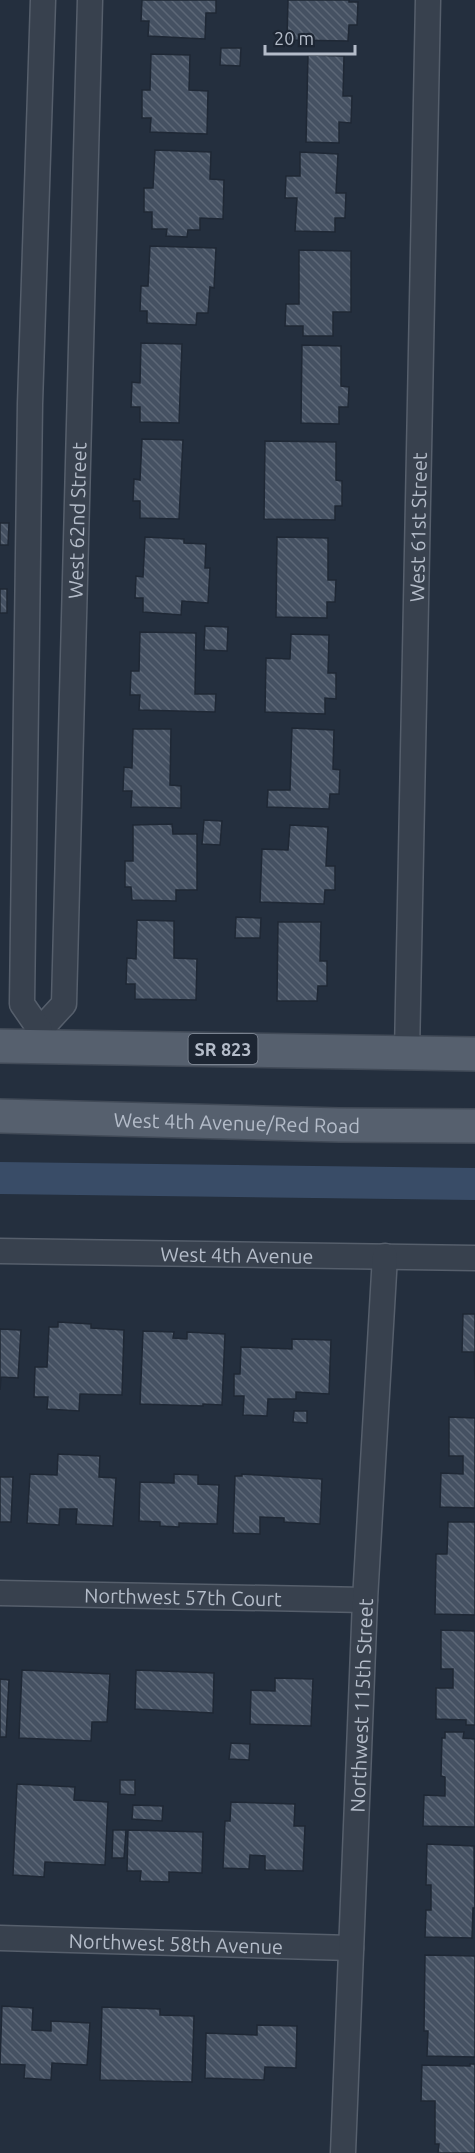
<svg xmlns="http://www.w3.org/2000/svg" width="475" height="2153" font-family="Ubuntu,sans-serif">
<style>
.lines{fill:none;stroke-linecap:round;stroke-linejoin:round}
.canal{stroke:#394c67;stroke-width:32}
.building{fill:url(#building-back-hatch);stroke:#1f2835;stroke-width:1.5}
.street-casing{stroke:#565f6c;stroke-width:27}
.primary-casing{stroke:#414a57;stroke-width:36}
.street{stroke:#38414e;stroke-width:24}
.primary{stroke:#56606e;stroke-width:33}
.labels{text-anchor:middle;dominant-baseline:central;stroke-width:6;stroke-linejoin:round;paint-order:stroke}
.shield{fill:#1d2633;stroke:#878f9c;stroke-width:1.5}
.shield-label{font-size:18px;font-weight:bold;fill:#b4bcc9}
.street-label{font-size:20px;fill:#b4bcc9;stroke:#1d2633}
</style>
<defs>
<pattern id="building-back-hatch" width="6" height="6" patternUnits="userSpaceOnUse" patternTransform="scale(1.5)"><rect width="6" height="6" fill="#455162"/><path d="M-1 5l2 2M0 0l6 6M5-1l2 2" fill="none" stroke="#5d6877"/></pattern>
</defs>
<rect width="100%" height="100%" fill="#242f3e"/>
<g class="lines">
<path class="canal" d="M0,1178l475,6"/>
</g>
<path class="building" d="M142,0h74v13h-10l-1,26 -57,-3 1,-15h-8z
M288,0h61v2h9l-1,23h-8l-1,16 -61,-1z
M221,48h20l-1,18 -20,-1z
M151,54l39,1 -1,35 19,1 -1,43 -57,-2 1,-14h-9v-28h8z
M308,55l36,1 -1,40h9l-1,27 -12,-1v21l-33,-1z
M155,150l56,2 -1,27 14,1 -1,39 -23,-1v12h-12l-1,7 -21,-1 1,-7h-15v-17h-8v-24h9z
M300,152l38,2 -2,39h10l-1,25h-10v14l-40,-1 2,-33h-12l1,-22h14z
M150,246l66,2 -2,40 -4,-1 -2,26h-11l-1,12 -49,-2v-12h-7l1,-25h7z
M299,250l52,1v61h-18v24h-30v-10h-18l1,-22h13z
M141,343l41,1 -3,79 -39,-1v-15h-9l1,-25 8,1z
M302,345l39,1v40l8,1 -1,20h-9v17l-38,-1z
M142,439l41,1 -4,79 -39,-1v-17h-7l1,-22 6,1z
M265,441l71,1v38l6,1v25h-7v14l-71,-1z
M0,523h9l-1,22h-8z
M145,537l39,2v4l22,1 -1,24h5l-2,35 -26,-2 -1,14 -38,-3v-14h-8l1,-22 7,1z
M277,537l51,1v42h8l-1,22h-8v16l-51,-1z
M0,589h7v24h-7z
M205,626l23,1 -1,24 -23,-1z
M140,632l56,1 -1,61h21l-1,18 -76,-2 1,-15h-10l1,-24h8z
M291,634l38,1 -1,38h8v26l-11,-1v16l-60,-2 1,-54 24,1z
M292,728l42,2 -1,39 7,1 -1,24h-9l-1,15 -62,-2 1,-17h22z
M133,729h38l-1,56 11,1v22l-50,-1 1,-16h-9l1,-24 8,1z
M204,820l18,1 -2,24 -18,-1z
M172,824l1,10h24v56h-21v11l-44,-1 -1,-13h-6v-26h8v-36z
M290,825l38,2 -2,39h9v24h-10l-1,14 -64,-2 2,-53 26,1z
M236,917l25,1 -1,20h-25z
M137,920l37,1v37l23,1 -1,41 -61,-1v-15h-9l1,-26 9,1z
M278,922h43l-1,39h7v25h-9l-1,15h-40z
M463,1314h12v66l-1,-28h-12z
M58,1322l33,2v4l33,2 -2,65 -42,-1 -1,17 -32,-2 1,-12h-14l1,-30h12l2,-40h9z
M0,1329l21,1 -3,48 -17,-1 -1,13z
M143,1331l31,1 -1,6 14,1v-7l38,2 -3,71 -19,-1v2l-63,-2z
M292,1339l39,1 -2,54 -33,-2v7h-28l-1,17 -24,-1 1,-19h-10v-22h6l1,-27 51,2z
M294,1411h13v12l-14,-1z
M449,1417l26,1v90l-35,-1 1,-34 22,1v-18h-14z
M58,1454l42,2 -1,21 17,1 -3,48 -37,-2 1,-15h-17l-1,16 -32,-2 3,-49 27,1z
M174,1474l24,1v9l21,1 -2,39 -38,-1v4l-19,-1v-4l-21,-1 1,-39 34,1z
M242,1474l80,5 -2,45 -36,-2v-4l-24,-1v17l-27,-1 2,-57h7z
M0,1477h13l-2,45h-11z
M448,1522h27v93l-40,-1 1,-60h11z
M441,1630l34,1v94h-9v-5l-30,-1v-31h17v-19h-12z
M22,1670l88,4 -3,48h-15l-1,19 -72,-3z
M136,1670l78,3 -1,40 -78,-4z
M275,1678l38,1 -2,47 -61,-2 1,-34 24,1z
M0,1679l9,1 -3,57h-6z
M445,1732h19l-1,6 12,1v88l-52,-1 1,-31 21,1v-19l-4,-1 1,-38h3z
M231,1743l19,1 -1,16 -20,-1z
M120,1780h15v15l-15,-1z
M17,1784l58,3 -1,13 34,2 -3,63 -60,-3 -1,15 -31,-2z
M231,1802l64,2 -1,22h11l-2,45 -38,-1v-14l-15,-1 -1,14 -26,-1 2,-47h5z
M133,1805l30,1 -1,15 -30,-2z
M113,1830h13l-2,28h-12z
M128,1830l75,2 -1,41 -33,-1v10l-29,-1 1,-10h-14z
M427,1844l47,2 1,62h-2l-1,30 -47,-1 1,-27h5v-25h-5z
M425,1955l50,1v101l-48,-1 1,-25h-4z
M2,2006l31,2 -1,22 19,1v-10l39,2 -3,42 -35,-2 -1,17 -27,-2 1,-13 -25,-1z
M102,2007l58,2v6l34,1 -2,66 -92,-2z
M257,2025l40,1 -1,42 -31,-1 -1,13 -59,-2 1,-45 51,2z
M470,2064h5v89h-37l1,-9h-4v-43h-14l1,-36 48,1z"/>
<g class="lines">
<defs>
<g id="street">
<path id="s1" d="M40,1030l24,-26 26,-1004"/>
<path d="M40,1046v-16l-18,-26 8,-600 13,-404"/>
<path id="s2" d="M407,1053l21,-1053"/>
<path id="s3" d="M0,1251l475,7"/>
<path id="s4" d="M0,1593l365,7"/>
<path id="s5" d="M0,1938l351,10"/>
<path id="s6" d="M343,2153l22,-553 20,-344"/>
</g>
<g id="primary">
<path d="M0,1046l475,8"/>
<path id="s7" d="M0,1116l339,9 136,1"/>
</g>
</defs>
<use href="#street" class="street-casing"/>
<use href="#primary" class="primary-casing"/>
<use href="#street" class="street"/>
<use href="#primary" class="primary"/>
</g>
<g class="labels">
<rect class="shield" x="188.5" y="1034" width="69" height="30" rx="4.5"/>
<g class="shield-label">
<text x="223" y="1049">SR 823</text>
</g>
<g class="street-label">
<text stroke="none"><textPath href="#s1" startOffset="519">West 62nd Street</textPath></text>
<text stroke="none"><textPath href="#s2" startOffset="526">West 61st Street</textPath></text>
<text stroke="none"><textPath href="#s7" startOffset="237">West 4th Avenue/Red Road</textPath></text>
<text stroke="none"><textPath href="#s3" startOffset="237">West 4th Avenue</textPath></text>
<text stroke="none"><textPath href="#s4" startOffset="183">Northwest 57th Court</textPath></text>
<text stroke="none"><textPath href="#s6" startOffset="448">Northwest 115th Street</textPath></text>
<text stroke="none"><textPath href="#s5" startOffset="176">Northwest 58th Avenue</textPath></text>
</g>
</g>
<path d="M265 45v9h90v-9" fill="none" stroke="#b4bcc9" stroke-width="3"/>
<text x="274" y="45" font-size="18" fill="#b4bcc9" stroke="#1d2633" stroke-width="4.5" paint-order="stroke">20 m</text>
</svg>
